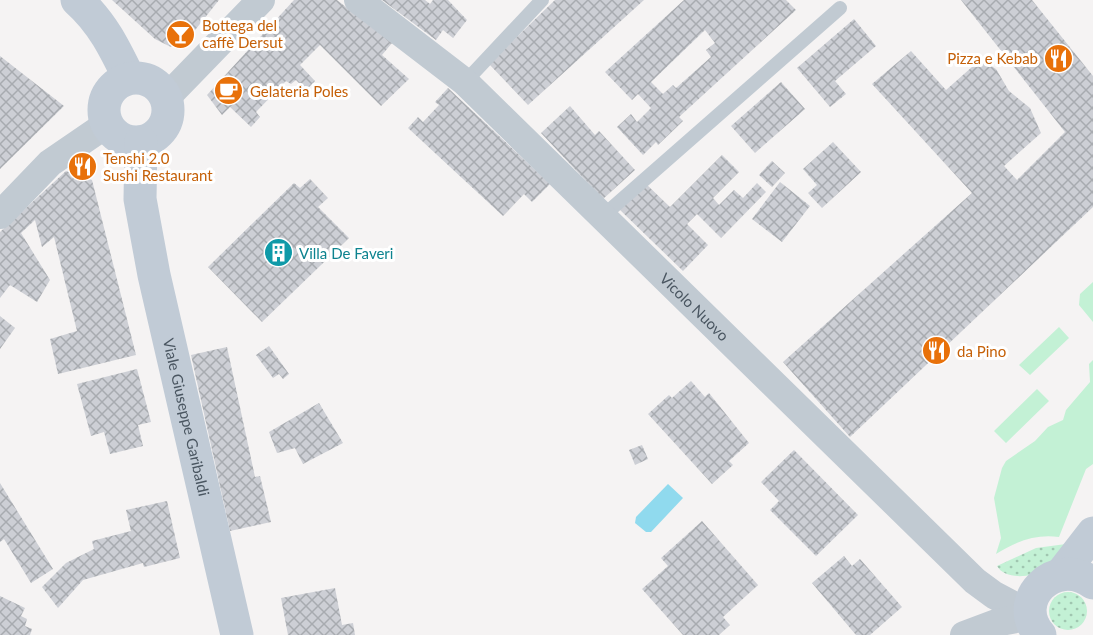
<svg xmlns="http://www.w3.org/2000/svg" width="1093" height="635" font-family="Lato,sans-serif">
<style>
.grass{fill:url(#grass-dots)}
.park{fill:#c3f1d5}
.water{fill:#90daee}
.building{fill:url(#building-cross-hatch);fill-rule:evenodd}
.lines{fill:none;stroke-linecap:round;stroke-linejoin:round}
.lane{stroke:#c1cad2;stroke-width:14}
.street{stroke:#c1cad2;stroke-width:28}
.secondary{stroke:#c1cbd6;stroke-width:33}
.labels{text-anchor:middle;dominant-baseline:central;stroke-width:6;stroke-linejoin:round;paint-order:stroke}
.food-label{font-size:15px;fill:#c56008;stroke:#fff;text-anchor:start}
.culture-label{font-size:15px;fill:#0d838f;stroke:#fff;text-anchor:start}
.street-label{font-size:15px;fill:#4a5661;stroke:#fff}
</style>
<defs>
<pattern id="grass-dots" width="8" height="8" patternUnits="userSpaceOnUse" patternTransform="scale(1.5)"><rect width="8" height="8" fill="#c3f1d5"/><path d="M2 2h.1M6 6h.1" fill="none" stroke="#a0c6b0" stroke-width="1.8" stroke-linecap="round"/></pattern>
<pattern id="building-cross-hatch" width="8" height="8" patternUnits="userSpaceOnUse" patternTransform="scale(1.5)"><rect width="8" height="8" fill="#cdcfd5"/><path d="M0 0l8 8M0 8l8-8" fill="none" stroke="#a8abb0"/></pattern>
</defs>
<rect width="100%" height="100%" fill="#f5f3f3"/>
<path class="grass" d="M1066,544c-7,8 -14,18 -22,25 -12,9 -39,11 -47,-3l39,-18z
M1049 611a19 19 0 1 1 38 0a19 19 0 1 1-38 0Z"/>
<path class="park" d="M1093,282v40l-14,-17 1,-11z
M1059,327l10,11 -39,37 -11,-10z
M1093,360v104l-7,5 -27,68c-23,-3 -43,4 -63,17l5,-16 -7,-40 8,-30 4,-7 29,-20 13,-14 15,-7 3,-10 24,-28 -1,-18z
M1037,389l12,12 -43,42 -12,-12z"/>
<path class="water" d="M668,484l15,14 -32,34h-5l-11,-9 1,-6z"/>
<path class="building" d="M112,0h107l-31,39 -17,8 -16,-8z
M294,0h43l55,43 -10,12 27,24 -28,27 -61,-61 -20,20 15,16 -9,9 -10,-10 -5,4 -5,-3 -30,31 4,5 -9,10 -21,-20 -8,8 -15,-20z
M382,0h43l5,4 3,-4h15l19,20 -14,18 -10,-8 -7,10z
M555,0h89l-116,105 -39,-41z
M684,0h102l10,10 -117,107 4,4 -25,24 -2,-3 -13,13 -26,-28 14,-13 6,8 14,-14 -13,-14 -6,6 -27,-28zM705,30l10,13 -9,7 5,7 -35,31 -3,-3 -10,9 -12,-12z
M961,0h71l61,76v131l-243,230 -67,-75 189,-169 -100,-109 39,-33 35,39 35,-31 15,10 13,22 21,17 11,25 -37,33 13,14 48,-48z
M854,19l22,27 -41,35 11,13 -16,13 -33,-39z
M0,56l64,50 -64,63z
M781,82l24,27 -50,44 -24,-27z
M448,88l102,96 -18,18 -8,-8 -21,22 -95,-88 10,-11 5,5 16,-17 -4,-3z
M570,106l25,29 4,-4 36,39 -32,29 -62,-66z
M833,142l28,30 -39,36 -14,-15 9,-8 -14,-16z
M722,155l17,17 -26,26 6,7 15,-15 9,8 14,-15 9,9 -45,46 -24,-24 -10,10 21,21 -25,26 -64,-62 26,-26 25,24z
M772,161l13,12 -13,14 -13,-12z
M66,171l26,9 44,175 -78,19 -8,-35 27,-8 -23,-94 -12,10 -7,-27 -14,13 29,47 -13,22 -27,-17 -10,13v-66z
M310,179l18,19 -10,9 31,31 -87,84 -54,-55 86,-84 6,5z
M780,182l30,24 -28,36 -30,-23z
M0,316l15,12 -15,21z
M269,346l20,28 -6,5 -4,-5 -6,4 -17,-23z
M227,347l28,130 5,-1 11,46 -41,9 -39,-176z
M137,369l14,53 -13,3 5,21 -33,8 -6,-22 -13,4 -14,-52z
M691,381l14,16 4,-4 40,50 -20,18 4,4 -21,19 -64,-70 21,-19 3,3z
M319,403l24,40 -40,21 -8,-16 -18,5 -8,-21z
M642,445l6,14 -13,6 -6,-15z
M794,450l64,65 -42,41 -46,-46 9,-9 -18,-19z
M0,483l53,86 -22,14 -27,-44 -4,3z
M167,501l13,57 -36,9 -1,-4 -60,17 -25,28 -16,-21 24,-24 28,-14 -2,-8 39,-10 -5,-21z
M702,521l56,64 -35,32 7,8 -11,10h-36l-41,-46 26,-23 -7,-8z
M844,556l8,10 8,-7 42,48 -32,28h-14l-44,-52z
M335,588l7,37 11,-2 2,12h-67l-7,-37z
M0,596l25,12 -4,8 6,3 -2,7 7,3 -2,6h-30z"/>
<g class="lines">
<path class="lane" d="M465,82l77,-82
M603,216l237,-208"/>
<g class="street">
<path id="s1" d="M358,0l107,82 510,499 19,14 36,19"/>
<path d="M166,98l95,-98"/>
<path d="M0,215l50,-52 57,-39"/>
<path d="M964,635l32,-12 35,-7"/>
</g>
<g class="secondary">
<path d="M77,0c25,22 38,49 52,78"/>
<circle cx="136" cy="110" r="32"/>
<path id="s2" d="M141,142l-1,57 14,76 83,360"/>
<path d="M1062,573l31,-40"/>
<path d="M1040,635c-30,-34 14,-80 53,-52"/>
</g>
</g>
<defs>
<symbol id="bar-disc" viewBox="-11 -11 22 22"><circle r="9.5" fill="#e8710a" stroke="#fff"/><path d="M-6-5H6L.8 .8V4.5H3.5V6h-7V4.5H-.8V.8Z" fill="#fff"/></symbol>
<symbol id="restaurant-disc" viewBox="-11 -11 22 22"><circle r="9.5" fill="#e8710a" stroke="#fff"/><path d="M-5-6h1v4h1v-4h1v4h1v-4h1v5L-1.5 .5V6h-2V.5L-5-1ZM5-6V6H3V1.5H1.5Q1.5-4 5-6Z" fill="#fff"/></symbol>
<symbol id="cafe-disc" viewBox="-11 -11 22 22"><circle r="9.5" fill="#e8710a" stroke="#fff"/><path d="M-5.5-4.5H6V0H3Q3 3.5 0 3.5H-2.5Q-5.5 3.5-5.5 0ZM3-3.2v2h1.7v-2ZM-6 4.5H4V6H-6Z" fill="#fff"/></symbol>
<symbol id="building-disc" viewBox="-11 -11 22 22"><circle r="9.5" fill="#0f9aa8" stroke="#fff"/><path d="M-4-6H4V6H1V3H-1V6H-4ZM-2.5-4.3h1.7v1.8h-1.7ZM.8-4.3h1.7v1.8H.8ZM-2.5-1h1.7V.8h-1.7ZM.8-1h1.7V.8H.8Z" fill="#fff"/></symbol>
</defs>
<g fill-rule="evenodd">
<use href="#bar-disc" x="164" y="18" width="33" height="33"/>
<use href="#restaurant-disc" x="1042" y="42" width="33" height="33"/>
<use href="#cafe-disc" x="212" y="74" width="33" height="33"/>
<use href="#restaurant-disc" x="66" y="150" width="33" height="33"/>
<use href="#building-disc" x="262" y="236" width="33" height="33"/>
<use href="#restaurant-disc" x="920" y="334" width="33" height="33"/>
</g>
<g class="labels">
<g class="food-label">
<text x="202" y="25">Bottega del<tspan x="202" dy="17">caffè Dersut</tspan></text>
<text x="1038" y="58" text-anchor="end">Pizza e Kebab</text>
<text x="250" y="91">Gelateria Poles</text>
<text x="103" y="158">Tenshi 2.0<tspan x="103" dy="17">Sushi Restaurant</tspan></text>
<text x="957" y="351">da Pino</text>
</g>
<g class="culture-label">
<text x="299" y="253">Villa De Faveri</text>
</g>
<g class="street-label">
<text stroke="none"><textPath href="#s1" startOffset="456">Vicolo Nuovo</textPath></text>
<text stroke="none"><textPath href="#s2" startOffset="280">Viale Giuseppe Garibaldi</textPath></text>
</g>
</g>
</svg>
